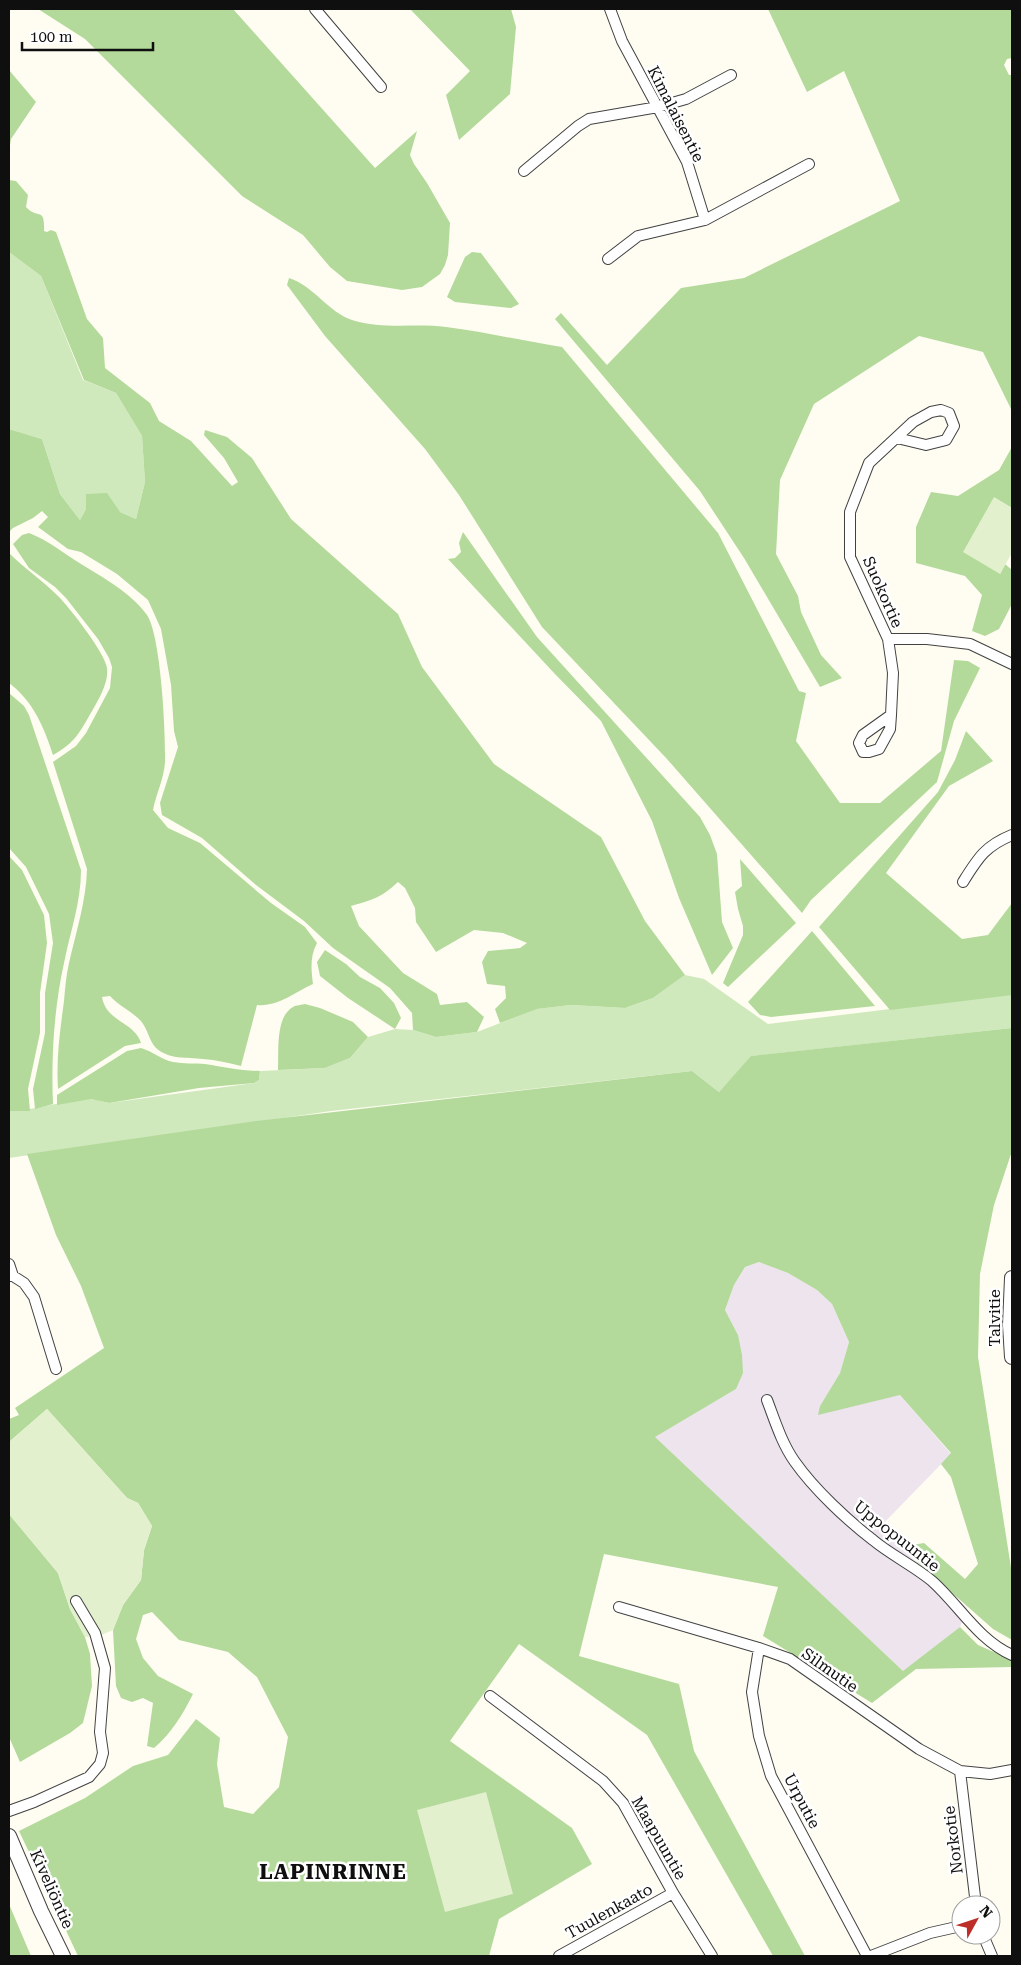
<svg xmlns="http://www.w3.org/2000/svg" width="1021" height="1965" font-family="'Roboto Serif',serif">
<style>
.industrial{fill:#ede4ee}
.green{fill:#d0e9bc}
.forest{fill:#b3da9b}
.pitch{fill:#e2f0cd}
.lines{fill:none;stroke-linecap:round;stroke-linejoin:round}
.minor-casing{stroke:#424242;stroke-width:12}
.tertiary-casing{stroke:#424242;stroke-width:16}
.minor{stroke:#fff;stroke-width:10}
.tertiary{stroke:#fff;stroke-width:14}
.labels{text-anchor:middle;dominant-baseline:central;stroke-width:5;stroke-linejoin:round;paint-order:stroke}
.street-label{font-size:16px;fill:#0f0f0f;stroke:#fff}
.district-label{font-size:21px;font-weight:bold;letter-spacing:1px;fill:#0f0f0f;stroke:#fff}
</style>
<rect width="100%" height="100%" fill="#fffdf2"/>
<path class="industrial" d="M759,1262l29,11 29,17 15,14 17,38 -9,31 -20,33 80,-11 51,59 -72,74 88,80 -7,19 -56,45 -250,-235 82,-48 2,-54 -13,-25 9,-25 11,-18z"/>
<path class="green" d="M9,252l32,24 42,104 33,13 26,43 3,46 -9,37 -16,-7 -34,-3 -6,11 -20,-26 -18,-55 -33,-10z
M685,975l19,4 64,45 244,-30v34l-260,28 -33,36 -27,-21 -361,40 -322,47v-47h2c27,-1 52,-11 79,-12 6,0 13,3 19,4l145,-20 5,-3 1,-9 65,-3 25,-10 18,-21 27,-8 18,1 23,7 41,-5 59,-23 35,-4 54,3 28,-10z"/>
<path class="forest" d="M38,9h195l142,159 42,-37 -7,24 4,9 13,19 23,40 -2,32 -3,10 -5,9 -18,13 -20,3 -55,-9 -17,-14 -27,-32 -61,-39 -157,-157z
M410,9h101l5,18 -6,67 -51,46 -13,-45 24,-24z
M768,9h244v49l-5,1 -3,6 5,10h3v336l-29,-59 -64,-16 -105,68 -34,76 -4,74 22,42 3,16 20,43 21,23 -22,9 -76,-129 -44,-67 -145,-172 6,-6 46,52 74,-77 63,-10 156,-77 -56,-130 -37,21z
M9,70l27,32 -25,37 -2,12z
M9,180l7,1 12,14 -2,12c12,13 19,-1 18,24l3,1 4,-2 5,2 31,87 16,19 2,30 45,35 9,18 32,20 41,45 6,-4 -14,-24 -20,-23 1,-5 22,7 25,21 39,61 107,95 24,53 72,97 107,73 44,84 40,54 -32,23 -28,10 -54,-3 -34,4 -37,14 -5,-14 11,-11 -1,-12 -18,-2 -5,-22 6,-11 32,-3 7,-5 -24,-10 -29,-3 -38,22 -20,-30 -1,-14 -10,-20 -7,-6c-19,17 -24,17 -47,24l8,20 44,47 34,21 3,11 27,-3 17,15 -7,15 -41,5 -23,-7 -1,-17 -22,-25 -57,-40 -29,-27 -48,-36 -54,-47 -40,-23 -2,-12 18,-56 -4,-16 -3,-46 -10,-56 -13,-29 -31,-26 -36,-22 -13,-3 -30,-22 10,-10 -6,-6 -9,7 -20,10 -4,4v-103l33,10 18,55 20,26 6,-11v-15l21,-1 13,19 16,7 9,-37 -3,-46 -26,-43 -32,-13 -43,-104 -32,-24z
M472,252l9,1 38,51 -8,4 -56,-6 -8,-5 18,-40z
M289,278c25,8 39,34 63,42 32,10 63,3 94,7 39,5 78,14 116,20l156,186 81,158 7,2 -10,48 44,62h40l61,-52 13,-91 14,1 12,7 -26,53 -17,61 -126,118 -9,13 -135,-154 -125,-132 -83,-132 -34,-46 -100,-113 -38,-51z
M1012,447v61l-17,-10 5,76 5,-10 7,6v34l-13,25 -14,7 -13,-5 10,-36 -17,-19 -49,-13v-36l15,-35 27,4 41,-26z
M463,532l74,105 163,180 10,18 7,19 5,68 11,26 -21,27 -33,-77 -27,-77 -51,-100 -47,-48 -106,-114 7,-1 6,-6 -2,-9z
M29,533c19,7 34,20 52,31 24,15 49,28 66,51 14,21 19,119 18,147 -1,17 -9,32 -12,48l15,18 32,15 71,60 34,24 12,16c-7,13 -6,26 -4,41 -18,8 -35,23 -56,21l-16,61c-12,-3 -25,-6 -38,-7 -16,-2 -35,1 -48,-12 -6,-7 -8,-20 -15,-27 -9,-9 -21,-14 -30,-24l-8,1c4,25 33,25 39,46l-16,3 -67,43c-2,-30 2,-58 6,-88 1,-12 2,-25 5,-38 7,-31 17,-61 18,-94l-34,-107 23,-16 10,-13 24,-45 2,-21 -3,-9 -11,-19 -32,-41 -11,-11 -26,-19 -16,-24 9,-9z
M9,553c15,15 34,28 49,43 12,12 47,57 49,72 2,14 -8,31 -15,43 -12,21 -17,32 -39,44 -9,-28 -20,-54 -44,-72z
M9,693l15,13 5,9 52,155c0,33 -11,62 -17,93 -10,46 -13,94 -11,141l-18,5 -2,-20 12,-56v-40l8,-50 -4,-29 -23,-47 -17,-19z
M966,731l27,30 -44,25 -63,87 76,66 26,-4 24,-32v92l-122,15 -71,-83 119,-135 17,-32z
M9,856l13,14 22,45 3,28 -7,50v40l-12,56 2,22h-21z
M740,859l56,64 -68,64 -5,-4 20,-48v-9l-5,-17 -3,-17 7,-6z
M812,931l63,75 -104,11 -11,-2 -12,-13z
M325,950l21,14 14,13 20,11 14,15 7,15 -6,11 -47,-31 -28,-22 -3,-14z
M305,1004l15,4 33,14 15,15 -18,21 -25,10 -47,2c1,-18 -3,-53 15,-63 3,-2 9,-2 12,-3z
M1012,1028v123l-18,54 -14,69 -2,83 34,217v66l-19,-11 -93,-82 24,-4 41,36 13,-15 -27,-87 -10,-13 10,-11 -51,-58 -82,20 2,-9 20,-33 9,-31 -17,-38 -15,-14 -29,-17 -29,-11 -14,5 -11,18 -9,25 13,25 4,20 1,18 -7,16 -81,48 248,234 57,-44 18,18 34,15v7l-96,2 -44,34 -109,-67 15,-49 -174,-33 -25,102 100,28 15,67 111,205h-32l-126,-221 -128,-91 -69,97 122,87 20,36 -93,55 -10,37h-411l-59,-125 66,-33 48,-32 35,-11 28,-36 24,19 -3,26 7,43 29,7 26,-27 9,-50 -31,-60 -29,-25 -49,-12 -27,-28 -9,3 -7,24 7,19 15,18 35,18c-10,20 -22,40 -39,54l-7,-2 6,-43 -10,-5 -11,4 -11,-4 -5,-12 -3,-56 10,-25 18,-25 3,-30 8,-24 -14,-23 -11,-5 -80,-89 -38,33v-23l10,-4 -4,-7 89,-60 -23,-62 -25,-51 -29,-81 229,-33 436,-50 27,21 32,-36z
M141,1048c13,4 21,12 32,14 11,2 22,1 32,2 19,3 36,7 55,7l-1,9 -5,3 -55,5 -90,15 -18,-4 -34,6v-10l70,-44z
M9,1514l49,59 12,36 15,28 5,17 2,32 -9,37 -13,10 -50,29 -11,-25z
M9,1904l22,52h-22z"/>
<path class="pitch" d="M994,497l18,11v45l-12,21 -37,-22z
M47,1409l80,89 11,5 14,23 -8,24 -3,30 -18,25 -10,25 -14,6 -14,1 -15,-28 -12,-36 -49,-59v-72z
M486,1792l27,102 -68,18 -28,-102z"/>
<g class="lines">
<defs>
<path id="minor" d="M315,9l66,78
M524,171l54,-45 11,-7 69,-12 28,-8 45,-24
M705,220l104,-56
M608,259l30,-23 67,-16 -18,-58 -65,-121 -12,-32
M888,639h39l43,5 42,20
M891,715l-1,14 -11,20 -10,3h-6l-4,-9 4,-8 28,-20 2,-42 -5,-34 -38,-82v-45l19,-49 44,-41 18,-10 10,-2 8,3 5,13 -8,14 -20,5 -29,-7
M963,882c15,-24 22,-36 49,-47
M9,1264l4,12
M9,1276h4l11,7 10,14 22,72
M767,1400c8,21 15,44 28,62 19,27 52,58 78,78 18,15 41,26 59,41 27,24 46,59 80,74
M619,1607l140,41 31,11 129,90 41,22 30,3 22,-4
M759,1648l-7,44 7,44 12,40 96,180
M490,1696l113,85 20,22 50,90 39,63
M960,1771l16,134
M9,1811l25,-9 55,-25 11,-13 3,-11 -3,-21 5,-64 -10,-35 -19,-32
M983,1935l9,21
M559,1956l114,-63
M871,1956l59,-23 31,-7"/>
<path id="tertiary" d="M1012,1278l-2,47 2,32
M9,1836l32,75 22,45"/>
</defs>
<use href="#minor" class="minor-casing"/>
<use href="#tertiary" class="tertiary-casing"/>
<use href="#minor" class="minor"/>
<use href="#tertiary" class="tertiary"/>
</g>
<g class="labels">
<g class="street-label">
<text transform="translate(676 114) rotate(63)">Kimalaisentie</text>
<text transform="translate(883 592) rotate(66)">Suokortie</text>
<text transform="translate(994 1318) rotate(-90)">Talvitie</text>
<text transform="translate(897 1536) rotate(38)">Uppopuuntie</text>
<text transform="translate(830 1670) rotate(35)">Silmutie</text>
<text transform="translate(802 1801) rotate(62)">Urputie</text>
<text transform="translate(659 1838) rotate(60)">Maapuuntie</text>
<text transform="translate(953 1840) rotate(-97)">Norkotie</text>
<text transform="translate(52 1889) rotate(66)">Kiveliöntie</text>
<text transform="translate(609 1911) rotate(-29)">Tuulenkaato</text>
</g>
<g class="district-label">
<text x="333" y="1872">LAPINRINNE</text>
</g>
</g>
<rect width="1021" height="1965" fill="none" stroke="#0f0f0f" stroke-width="20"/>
<g transform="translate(976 1920) rotate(50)"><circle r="24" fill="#ffffff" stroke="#9f9f9f"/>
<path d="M0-4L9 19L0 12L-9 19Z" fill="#be2e29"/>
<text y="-8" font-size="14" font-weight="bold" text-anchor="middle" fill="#0f0f0f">N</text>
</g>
<path d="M22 42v8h131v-8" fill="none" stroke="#0f0f0f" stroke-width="2.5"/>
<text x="30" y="42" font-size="15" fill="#0f0f0f" stroke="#ffffff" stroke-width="4" paint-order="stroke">100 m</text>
</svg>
